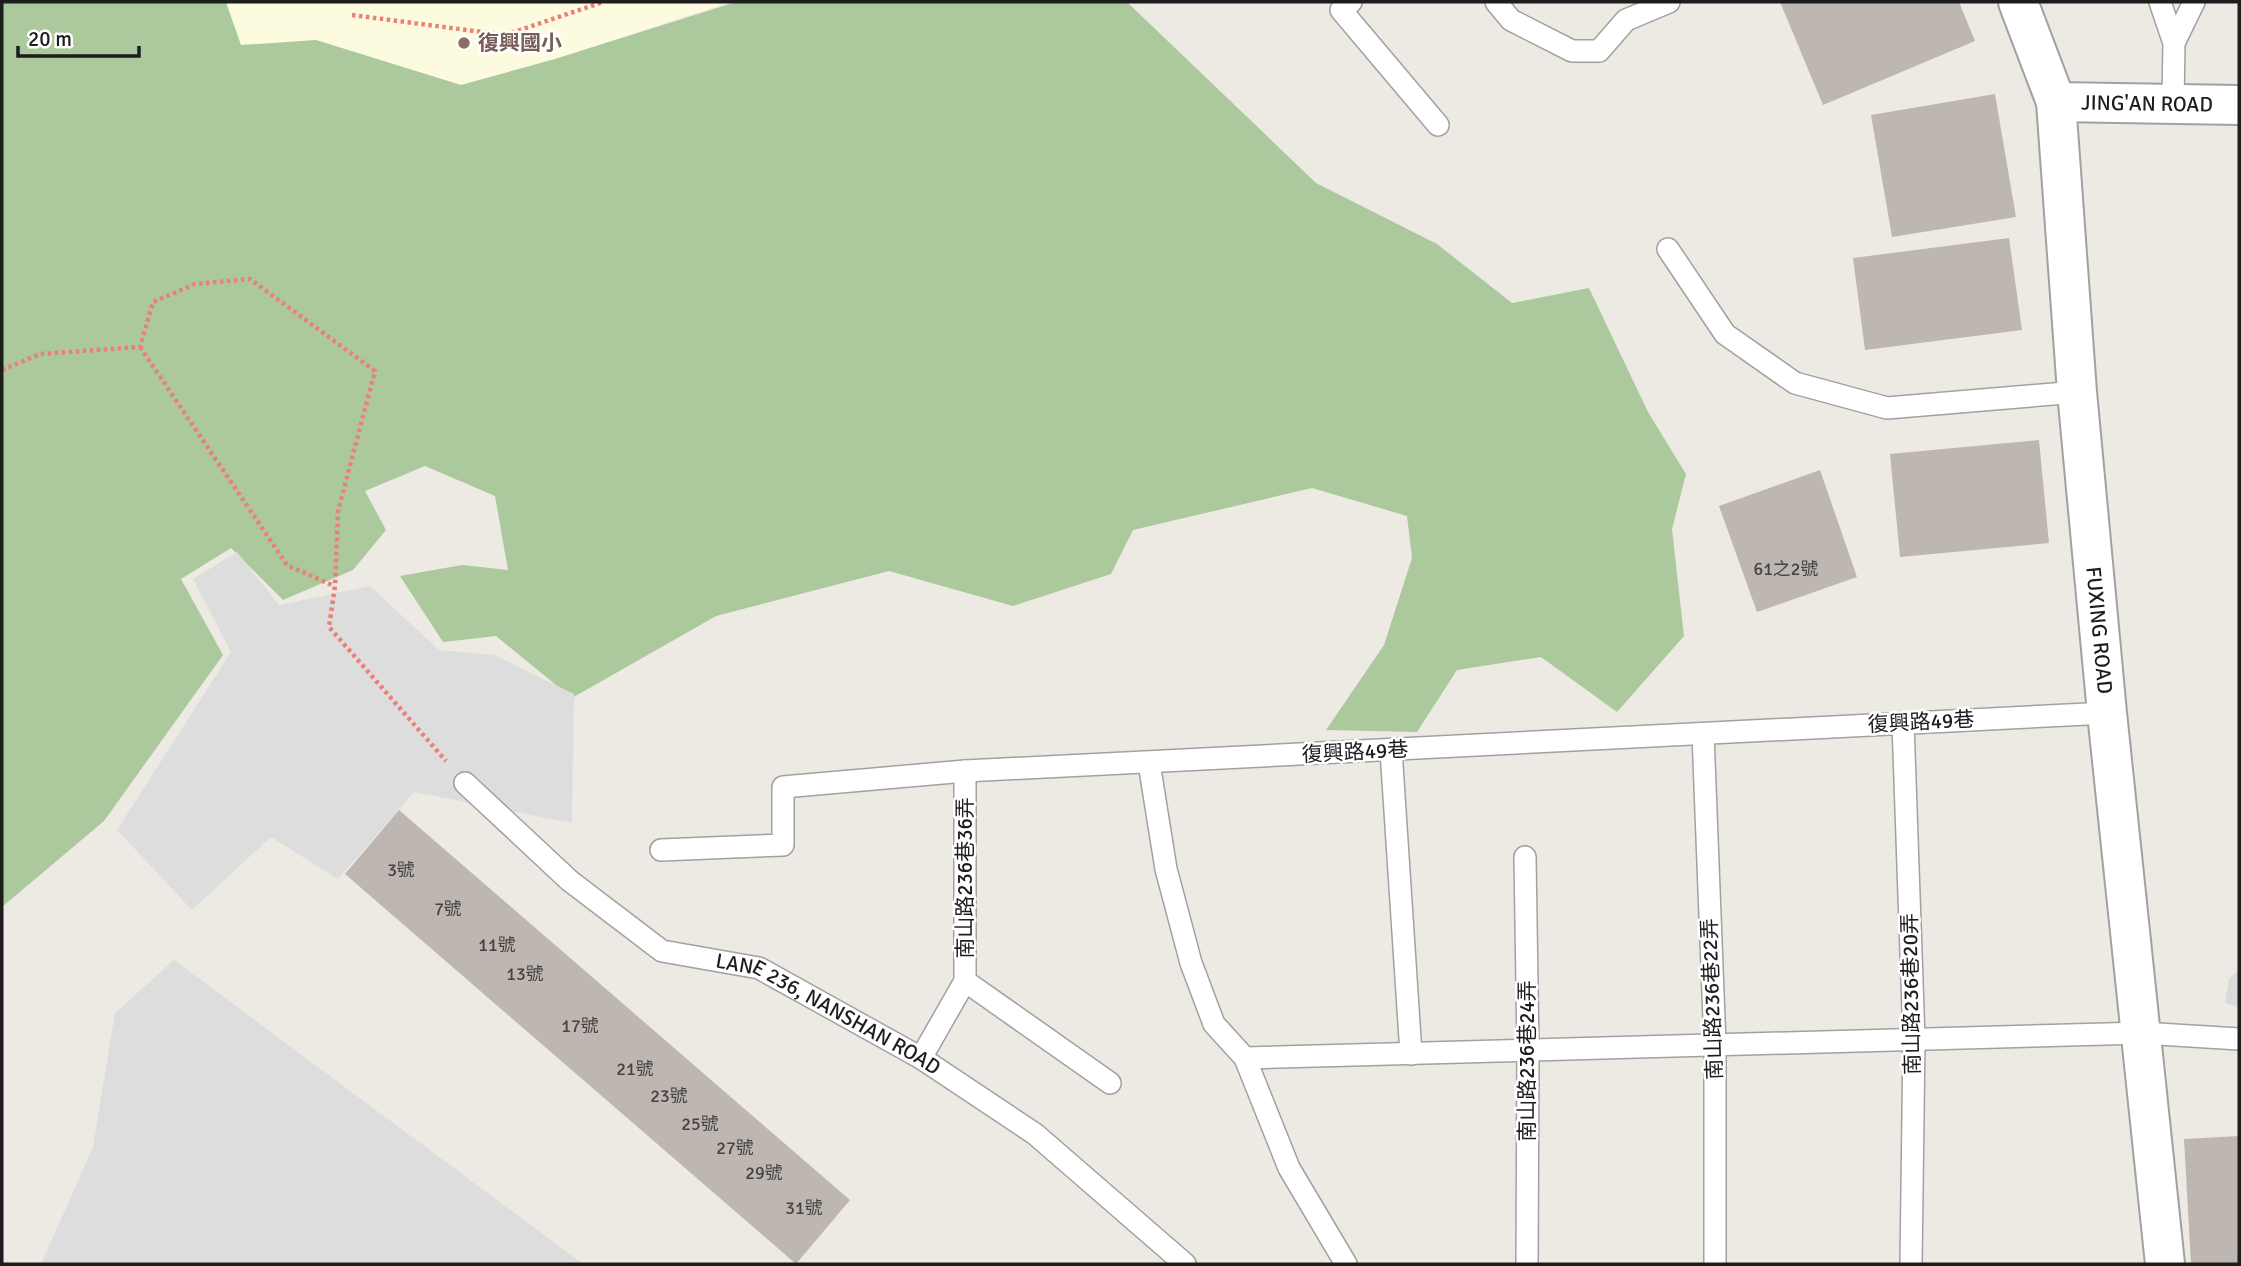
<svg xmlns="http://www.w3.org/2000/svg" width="2241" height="1266" font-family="Signika,'Noto Sans TC',sans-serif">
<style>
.residential{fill:#dbdada}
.education{fill:#fcfbdf}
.forest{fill:#abc99c}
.parking{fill:#ddd}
.building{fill:#bdb6b1}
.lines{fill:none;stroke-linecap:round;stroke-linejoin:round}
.service-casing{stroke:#a1a1a1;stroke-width:24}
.minor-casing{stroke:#a1a1a1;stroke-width:42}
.path{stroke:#ec7f76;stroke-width:4.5;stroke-dasharray:3.5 3.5;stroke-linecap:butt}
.service{stroke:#fff;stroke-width:21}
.minor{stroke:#fff;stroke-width:38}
.education-dot{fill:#8d6e63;stroke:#fff;stroke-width:2.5}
.labels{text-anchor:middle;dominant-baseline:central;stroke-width:5;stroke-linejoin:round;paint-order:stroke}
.number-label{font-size:18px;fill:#454342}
.education-label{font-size:21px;font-weight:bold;fill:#785e54;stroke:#fff;text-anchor:start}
.street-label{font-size:21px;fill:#1d1d1d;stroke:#fff}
</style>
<rect width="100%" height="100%" fill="#edeae4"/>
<path class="residential" d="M2239,970v37l-14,-4 4,-24z"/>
<path class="education" d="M226,2h504l-175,57 -94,26 -145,-45 -76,6z"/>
<path class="forest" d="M2,2h224l15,43 75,-5 145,45 94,-26 181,-57h391l189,181 121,61 75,59 77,-15 59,124 38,62 -14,55 12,107 -67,76 -76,-55 -84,13 -40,62 -91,-2 58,-85 28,-87 -5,-42 -95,-28 -179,42 -22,44 -98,32 -124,-35 -173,45 -144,82 -76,-62 -53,6 -43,-66 62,-11 46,5 -13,-74 -70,-30 -60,25 21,39 -33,40 -70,30 -52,-52 -50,31 42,76 -119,166 -102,86z"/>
<path class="parking" d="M237,552l42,53 91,-19 69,64 55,5 80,39 -2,129 -158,-31 -76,87 -67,-42 -79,73 -75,-80 114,-178 -38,-73z
M174,960l409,304h-542l52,-117 22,-134z"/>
<path class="building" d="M1780,2h179l16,39 -152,64z
M1995,94l21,123 -124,20 -21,-122z
M2009,238l13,92 -157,20 -12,-92z
M2039,440l10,103 -149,14 -10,-103z
M1820,470l37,107 -100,35 -38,-106z
M399,810l451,390 -54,64 -451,-390z
M2239,1136v128h-48l-7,-125z"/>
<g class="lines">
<defs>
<g id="service">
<path d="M1351,2l-10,8 97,115"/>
<path d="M1496,2l15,18 61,31h27l27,-31 43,-18"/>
<path d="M2160,2l14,41"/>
<path d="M2173,103l1,-60 20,-41"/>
<path d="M1668,249l57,85 70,49 92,25 190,-16"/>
<path d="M1903,723l11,316 -3,225"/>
<path d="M1703,734l12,311v219"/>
<path d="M1391,750l20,304"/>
<path d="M1149,763l17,106 25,94 23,61 31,34 44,110 57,96"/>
<path id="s1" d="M465,783l105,98 92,70 97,17 162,90 114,76 150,130"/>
<path d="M661,850l122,-5v-58l182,-16 1142,-58"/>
<path d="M1525,857l3,193 -1,214"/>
<path d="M965,981l145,102"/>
<path d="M921,1058l44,-77v-210"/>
<path d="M1245,1058l897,-25 97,6"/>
</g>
<g id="minor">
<path id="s2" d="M2018,2l38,100 21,290 30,321 58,551"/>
<path id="s3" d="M2056,102l183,3"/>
</g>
</defs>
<use href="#service" class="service-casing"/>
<use href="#minor" class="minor-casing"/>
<path class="path" d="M352,15l153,20 98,-33
M140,347l147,218 47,21
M2,370l38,-16 100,-7 13,-45 42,-18 55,-5 125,92 -37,140 -3,75 -6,41 117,134"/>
<use href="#service" class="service"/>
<use href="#minor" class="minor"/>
</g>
<circle class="education-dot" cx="464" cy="43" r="7"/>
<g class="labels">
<g class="number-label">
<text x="1786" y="569">61之2號</text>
<text x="401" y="870">3號</text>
<text x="448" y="909">7號</text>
<text x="497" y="945">11號</text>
<text x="525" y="974">13號</text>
<text x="580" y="1026">17號</text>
<text x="635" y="1069">21號</text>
<text x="669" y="1096">23號</text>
<text x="700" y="1124">25號</text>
<text x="735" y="1148">27號</text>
<text x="764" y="1173">29號</text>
<text x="804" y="1208">31號</text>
</g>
<g class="education-label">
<text x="478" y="43">復興國小</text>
</g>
<g class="street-label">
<text stroke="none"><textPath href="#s3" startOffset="91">JING'AN ROAD</textPath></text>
<text stroke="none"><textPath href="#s2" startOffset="637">FUXING ROAD</textPath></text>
<text transform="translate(1921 722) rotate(-3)">復興路49巷</text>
<text transform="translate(1355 752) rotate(-3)">復興路49巷</text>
<text transform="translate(965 878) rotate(-90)">南山路236巷36弄</text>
<text transform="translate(1911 994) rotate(-91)">南山路236巷20弄</text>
<text transform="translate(1712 999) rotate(-92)">南山路236巷22弄</text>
<text stroke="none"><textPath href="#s1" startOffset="439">LANE 236, NANSHAN ROAD</textPath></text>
<text transform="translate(1527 1061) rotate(-90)">南山路236巷24弄</text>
</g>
</g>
<rect width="2241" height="1266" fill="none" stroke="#1d1d1d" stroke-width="7"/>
<path d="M18 46v10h121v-10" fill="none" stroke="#1d1d1d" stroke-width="3.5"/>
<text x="28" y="46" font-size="21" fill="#1d1d1d" stroke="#ffffff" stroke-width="5" paint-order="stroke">20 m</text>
</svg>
